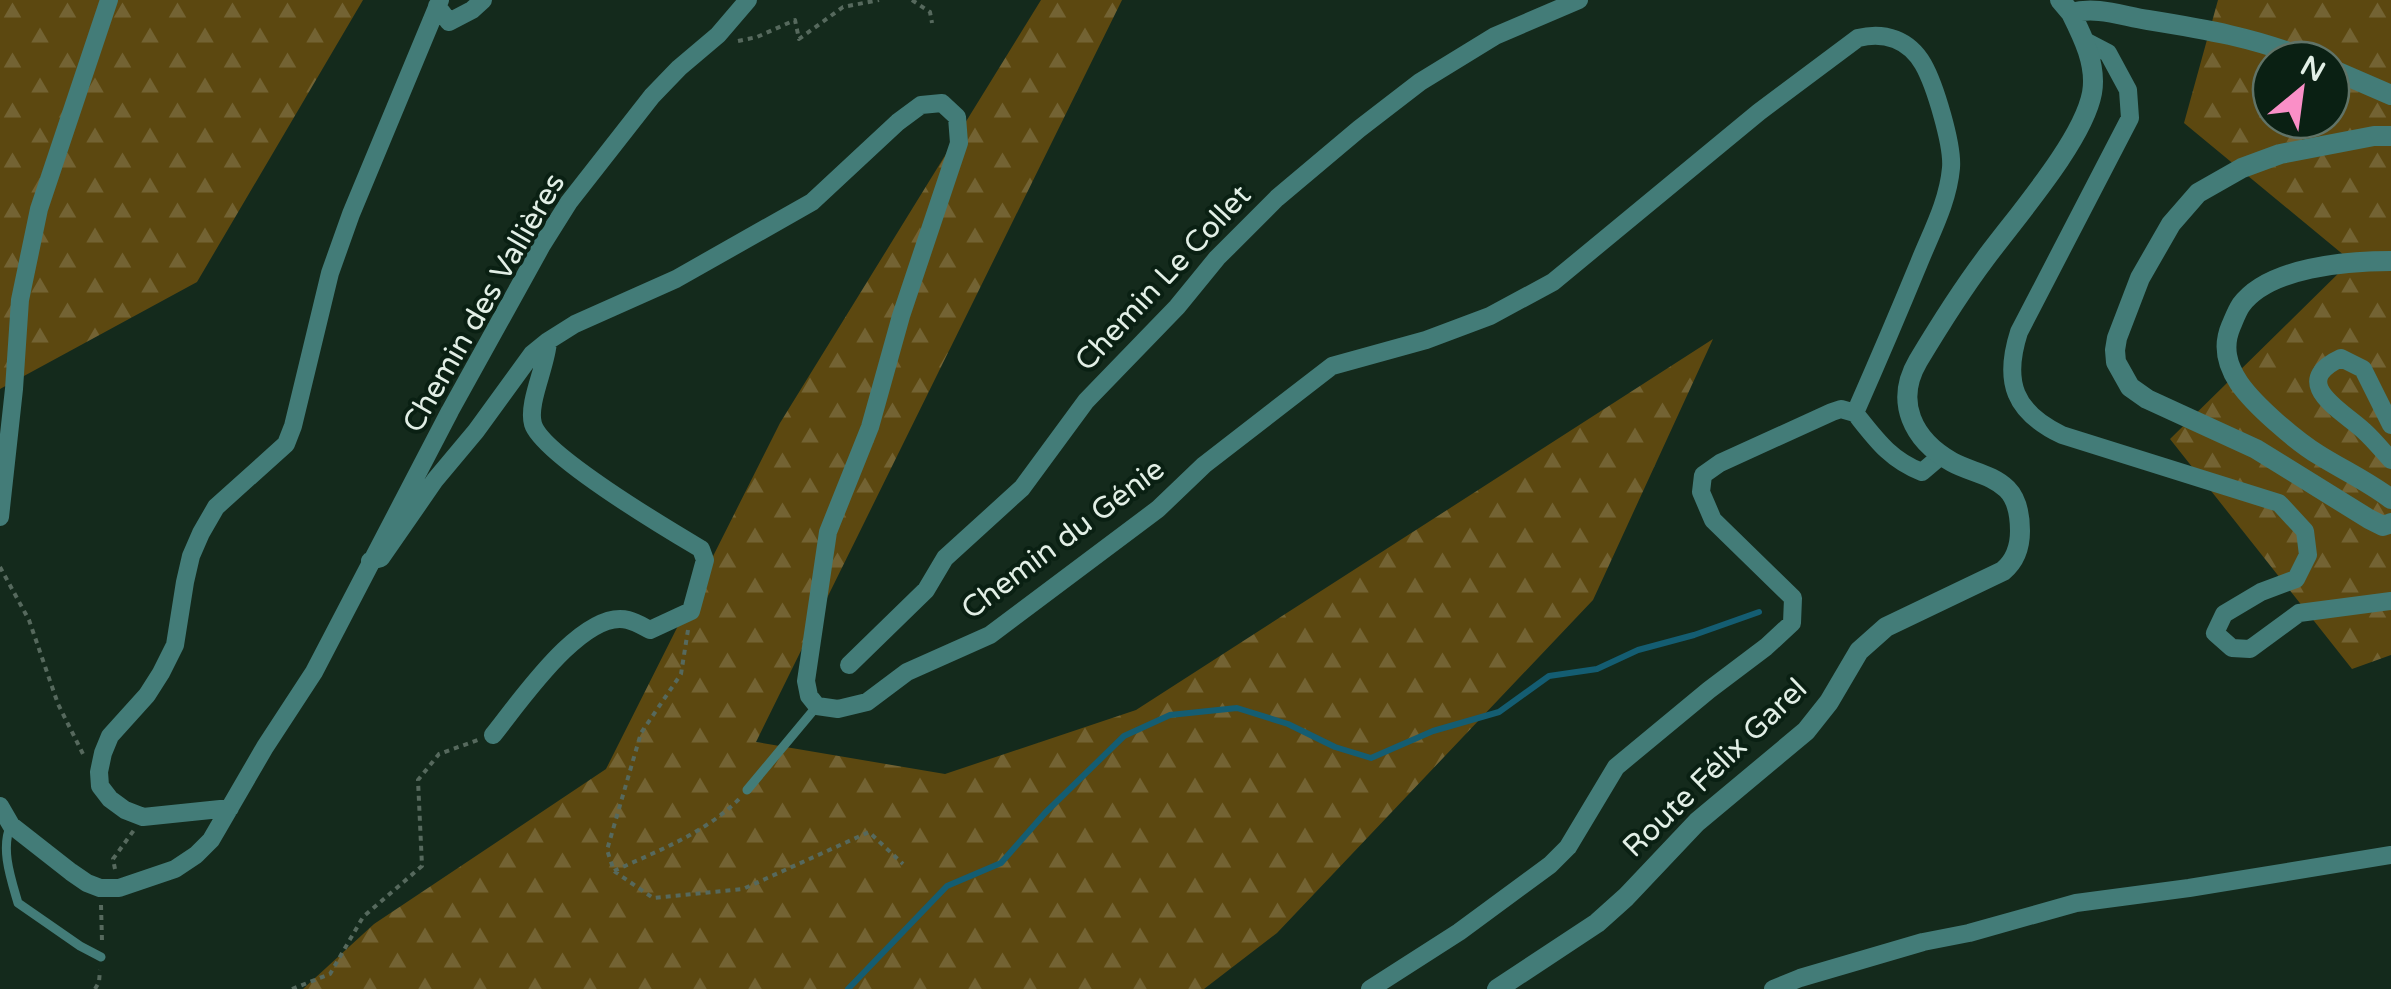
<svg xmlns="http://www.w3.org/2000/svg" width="2391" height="989" font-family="'Varela Round',sans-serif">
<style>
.forest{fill:url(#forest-firs);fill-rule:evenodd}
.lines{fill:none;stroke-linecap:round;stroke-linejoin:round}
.stream{stroke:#145d72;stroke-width:6}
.path{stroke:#56695d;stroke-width:4;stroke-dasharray:5 5;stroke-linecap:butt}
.service{stroke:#437c78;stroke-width:9}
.minor{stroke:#437c78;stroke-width:18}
.tertiary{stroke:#437c78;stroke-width:20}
.labels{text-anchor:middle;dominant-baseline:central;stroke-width:8;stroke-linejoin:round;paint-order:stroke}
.street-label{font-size:30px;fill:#e2efe6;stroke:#0a2013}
</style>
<defs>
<pattern id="forest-firs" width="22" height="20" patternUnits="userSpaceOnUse" patternTransform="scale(2.5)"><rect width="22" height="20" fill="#5c4810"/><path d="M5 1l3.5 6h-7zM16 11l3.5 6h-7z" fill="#736333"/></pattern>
</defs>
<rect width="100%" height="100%" fill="#142a1c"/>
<path class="forest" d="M0,0h363l-166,282 -197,107v204z
M1041,0h81l-366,742 189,32 191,-64 577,-371 -120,261 -316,333 -73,56h-901l71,-65 232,-155 174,-346z
M2218,0h173v655l-39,14 -182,-230 181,-178 -167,-138zM2271,60h60v60h-60z"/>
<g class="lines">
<path class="stream" d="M848,989l99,-103 54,-23 44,-50 79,-77 46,-21 67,-7 51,16 47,23 36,11 62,-27 66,-19 50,-36 48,-7 41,-19 56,-15 65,-23"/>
<path class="path" d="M912,0l18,12 2,11
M738,41l19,-4 38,-17 4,19 44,-32 36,-7
M0,567l29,53 29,84 25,50
M688,630l-7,44 -40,59 -34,117 7,21 39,27 90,-9 126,-57 34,32
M115,869l-2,-10 21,-29
M614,871c45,-21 90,-37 125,-72
M101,905l1,36
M95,989l4,-7 1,-12
M292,989l38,-15 33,-57 59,-51 -4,-86 21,-26 39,-14"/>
<path class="service" d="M747,790l70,-84
M11,825c-11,23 0,54 7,78l62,43 21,11"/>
<path class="minor" d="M437,6l12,16 23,-12 11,-10
M2085,41l23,12 20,37 2,28 -111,214c-16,50 -5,80 43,103l217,68 26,28 3,24 -12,24 -35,13 -37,22 -9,19 17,15 18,1 49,-36 92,-12
M2391,425l-28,-56 -22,-11c-54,25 2,53 23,73 9,8 18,19 27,29
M0,517l14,-128 6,-89 19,-91 70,-209
M370,561l11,-3 54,-78 41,-49 56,-77 16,-13 27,-17 101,-45 136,-77 86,-80 23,-17 21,-2 15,14 2,26 -58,173 -31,111 -42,105 -22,149 3,15 8,10 21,3 29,-7 40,-30 83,-37 168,-126 46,-44 128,-99 94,-26 64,-24 63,-34 206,-170 99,-74c27,-7 51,2 65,26 12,21 30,81 28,104 -3,34 -20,65 -32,95 -21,51 -42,100 -64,150 20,25 35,47 67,59l20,-17
M849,665l77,-75 19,-32 77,-70 64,-87 91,-94 40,-49 60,-60 82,-69 61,-47 75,-46 84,-36
M493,735c26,-32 90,-127 135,-115 8,2 16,7 22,10l41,-19 14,-51 -4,-11c-32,-19 -159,-94 -168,-125 -6,-21 14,-59 15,-83
M0,806l11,19 60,47 16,11 13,5h19l56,-19 21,-14 15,-15 54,-93 49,-75 136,-261 92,-166 27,-43 83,-106 27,-28 39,-33 30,-35
M230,808l-87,9 -18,-7 -15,-11 -10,-13 -1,-14 4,-19 7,-17 37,-41 14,-22 14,-28 10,-63 6,-26 10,-23 15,-26 70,-63 7,-18 37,-153 21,-59 89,-214
M1370,989l89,-57 91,-67 18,-18 48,-80 93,-77 57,-43 26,-24 1,-25 -80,-78 -12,-28 2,-17 17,-12 112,-51 9,-3 14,4
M1773,989l27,-11 123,-36 46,-9 107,-30 113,-15 202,-33"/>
<path class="tertiary" d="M2060,0l11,13c26,-7 51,3 77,7 56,9 109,18 161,40
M2331,69l60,26
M2391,136h-17l-94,18 -38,14 -44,25 -27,31 -31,54 -23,60 -2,12 1,12 14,25 17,12 109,50 113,70 14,7 8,-3
M2391,261c-44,0 -122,6 -150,44 -4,6 -7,14 -10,21 -9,21 -4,39 8,57 16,23 57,58 80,72 24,15 50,27 72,44
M1497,989l100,-66 29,-26 71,-75 109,-91 23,-29 30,-51 27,-24 117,-56c12,-10 17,-23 17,-40 0,-14 -3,-32 -13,-42 -15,-15 -37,-17 -55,-27 -39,-22 -58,-60 -34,-101 21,-35 43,-70 67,-102 31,-42 98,-118 107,-166 5,-28 -9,-56 -21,-80"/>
</g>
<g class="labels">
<g class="street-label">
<text transform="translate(1163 278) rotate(-47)">Chemin Le Collet</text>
<text transform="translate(484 303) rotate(-60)">Chemin des Vallières</text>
<text transform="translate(1063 539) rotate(-37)">Chemin du Génie</text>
<text transform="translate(1715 768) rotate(-44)">Route Félix Garel</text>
</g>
</g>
<g transform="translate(2301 90) rotate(29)"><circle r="48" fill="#0a2013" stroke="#607367" stroke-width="2.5"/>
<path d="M0-8L18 38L0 25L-18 38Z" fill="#fa8fc7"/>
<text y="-15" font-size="28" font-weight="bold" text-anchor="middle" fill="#e2efe6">N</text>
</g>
</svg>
